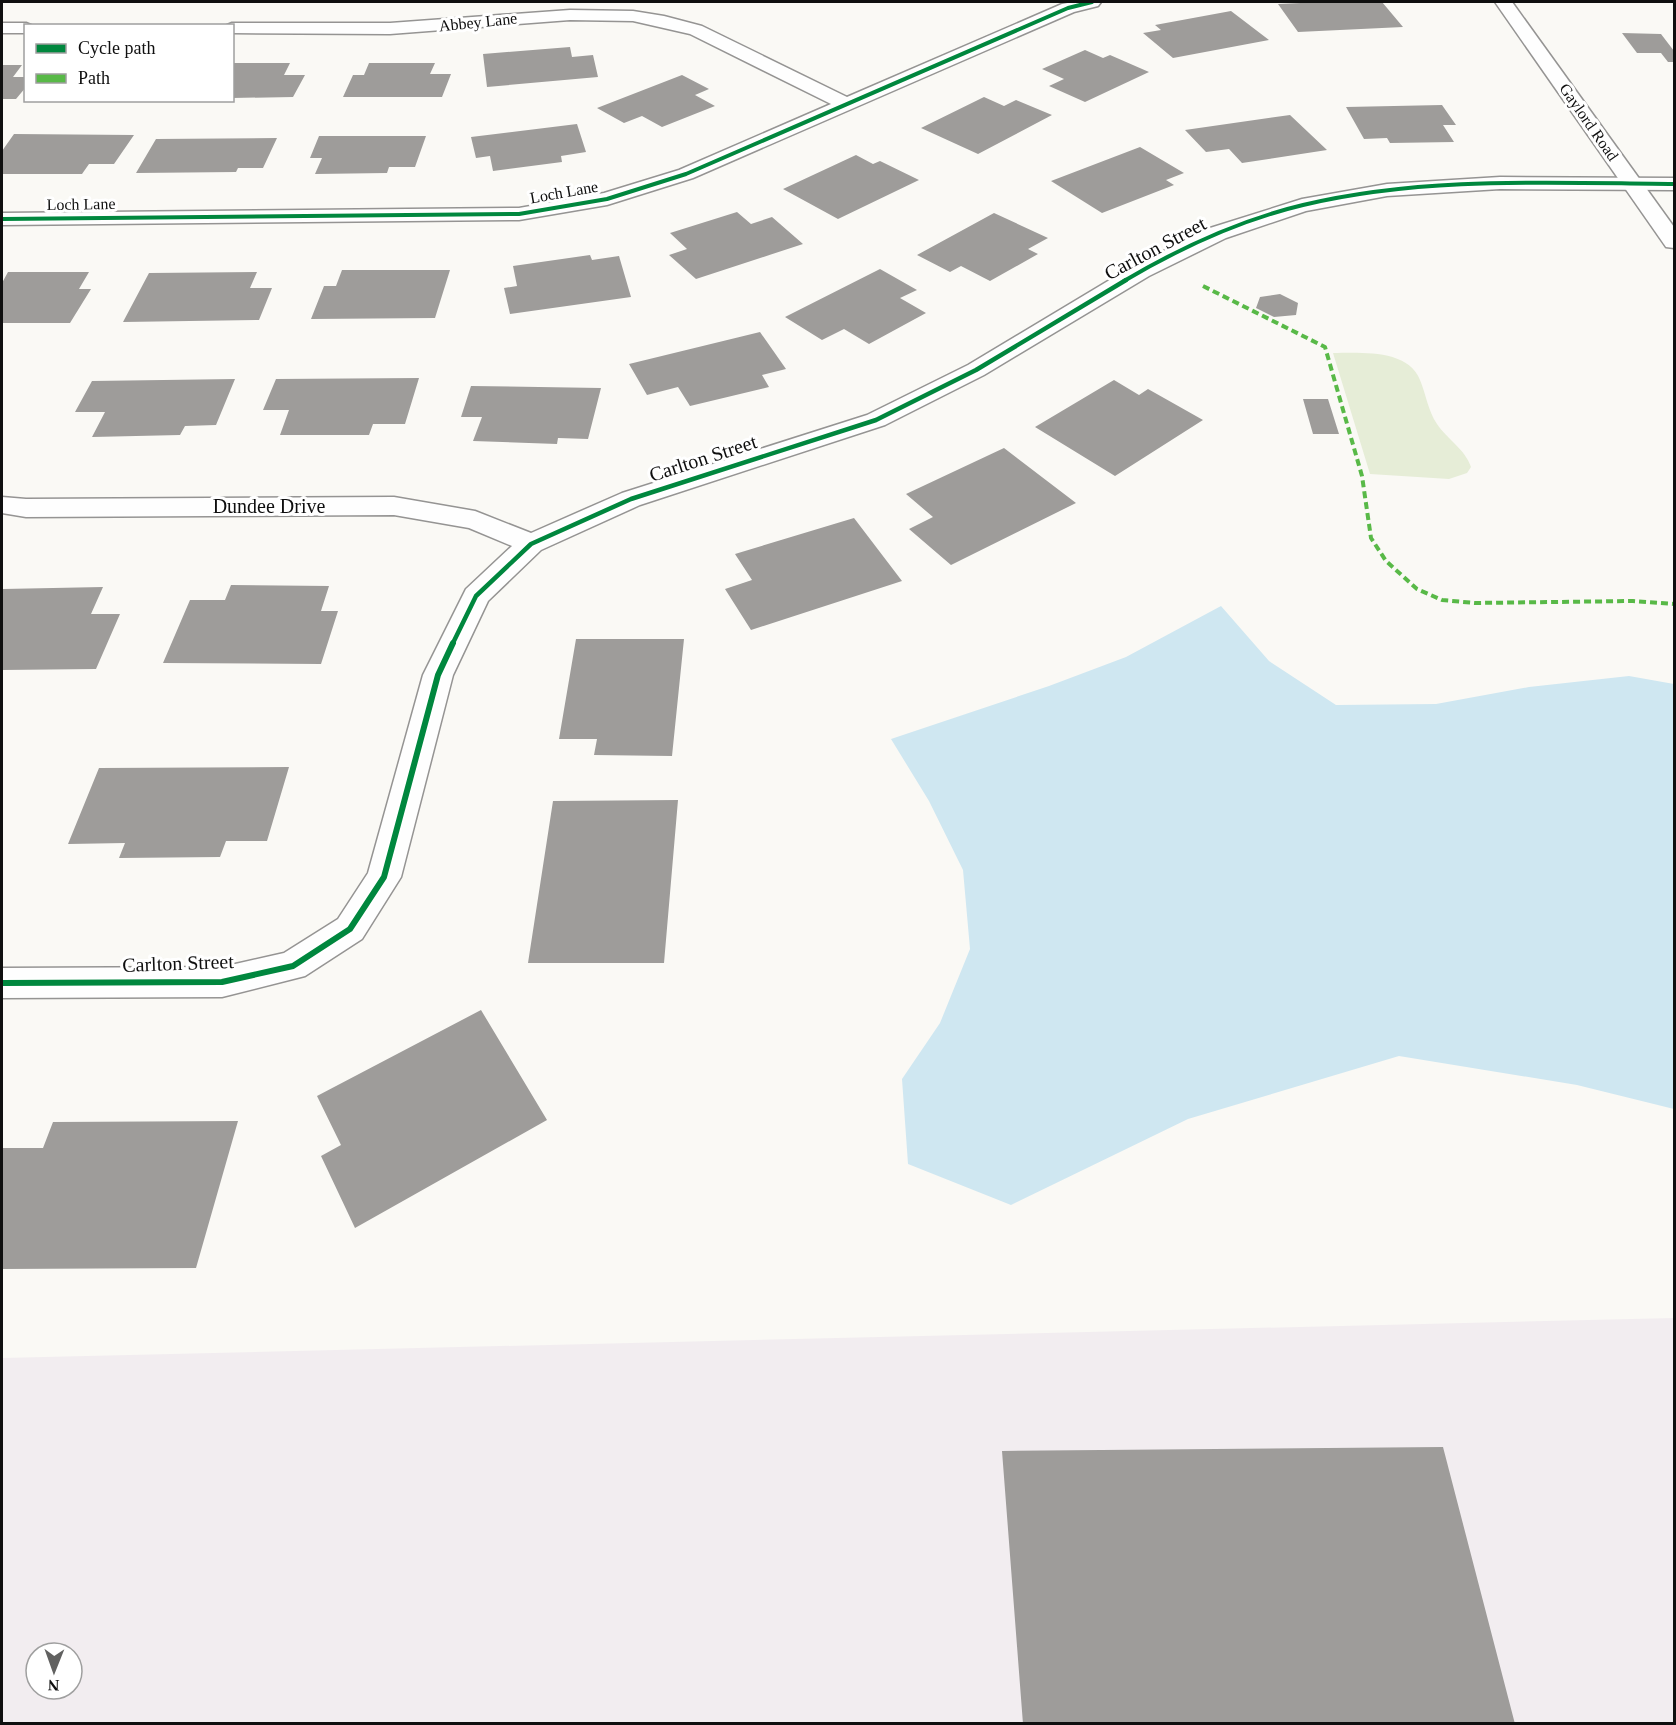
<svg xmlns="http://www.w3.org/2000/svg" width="1676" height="1725" font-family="Georgia,serif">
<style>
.industrial{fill:#f2edf0;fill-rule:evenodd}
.green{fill:#e6edd7}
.water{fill:#cfe7f1}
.building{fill:#9e9c9a}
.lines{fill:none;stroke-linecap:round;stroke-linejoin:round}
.minor-casing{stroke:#959493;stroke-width:3}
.tertiary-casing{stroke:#959493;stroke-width:3}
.minor{fill:#fefefe;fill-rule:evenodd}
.tertiary{fill:#fefefe;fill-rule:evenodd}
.quiet{stroke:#58b947;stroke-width:4;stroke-dasharray:7 4;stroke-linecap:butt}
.cycleway-far2-casing{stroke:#fff;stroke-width:6}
.cycleway-far1-casing{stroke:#fff;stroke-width:8}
.cycleway-casing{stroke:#fff;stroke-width:10}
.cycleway-far2{stroke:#00873e;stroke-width:4}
.cycleway-far1{stroke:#00873e;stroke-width:4.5}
.cycleway{stroke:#00873e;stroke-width:6}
.labels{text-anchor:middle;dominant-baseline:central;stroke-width:6;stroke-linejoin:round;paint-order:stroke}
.far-street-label{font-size:16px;fill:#0f0f0f;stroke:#fff}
.street-label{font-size:20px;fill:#0f0f0f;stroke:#fff}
</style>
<rect width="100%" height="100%" fill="#faf9f5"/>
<path class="industrial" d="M1674,1318v405h-1672v-365zM36,1653h36v36h-36z"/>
<path class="green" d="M1333,353c28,0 75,-4 87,27 6,14 8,31 17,44 10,15 28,25 34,43l-4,6 -18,6 -79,-5z"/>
<path class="water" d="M1221,606l48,55 67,44 100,-1 93,-17 100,-11 45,8v425l-97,-24 -178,-29 -211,63 -177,86 -103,-41 -6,-85 38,-56 30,-74 -7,-79 -34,-69 -38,-62 158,-53 77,-29z"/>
<path class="building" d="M1323,2h59l21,25 -105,5 -20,-28z
M1231,11l38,29 -96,18 -30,-25 18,-3 -6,-5z
M1622,33l39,1 13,17v11h-6l-7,-9h-24z
M570,47l2,10 21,-2 5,22 -111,10 -4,-33z
M1085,50l18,8 7,-3 39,17 -64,30 -36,-16 15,-7 -22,-10z
M232,63h58l-6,12h21l-12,22 -61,1z
M369,63h66l-5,11h21l-9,23h-99l10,-22h11z
M2,65h20l-9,12h13v10l-10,12h-14z
M682,75l27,14 -14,6 20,11 -53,21 -20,-11 -18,7 -27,-15z
M984,97l20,9 12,-6 36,15 -74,39 -57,-26z
M1442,105l14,20h-13l11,17 -64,1 -3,-5 -23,1 -18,-32z
M1290,115l37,35 -85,13 -13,-14 -23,3 -21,-22z
M577,124l9,28 -25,4 1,6 -69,9 -3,-15 -14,2 -5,-21z
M14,134l120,1 -20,29h-25l-7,10h-80v-23z
M319,136h107l-11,31h-26l-2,6 -72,1 7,-16h-12z
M277,138l-14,30h-25l-2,4 -100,1 20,-34z
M1140,147l44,26 -18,7 8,5 -72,28 -51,-32z
M856,155l17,9 7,-3 39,19 -81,39 -55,-30z
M737,212l14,12 21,-7 31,27 -107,35 -27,-24 18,-6 -17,-16z
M994,213l54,25 -20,11 10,5 -48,27 -29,-15 -11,6 -33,-17z
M590,255l2,5 27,-4 12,41 -121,17 -6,-26 13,-2 -4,-20z
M880,269l37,21 -17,8 26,15 -57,31 -25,-15 -22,11 -37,-23z
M342,270h108l-15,48 -124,1 13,-33h12z
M8,272h81l-10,17h12l-21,34h-68v-40z
M257,272l-7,16h22l-13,32 -136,2 26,-49z
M1280,294l18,9 -2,12 -22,2 -18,-9 4,-11z
M760,332l26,37 -24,6 7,12 -79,19 -12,-19 -31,8 -18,-31z
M419,378l-14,46h-32l-4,11h-89l9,-25h-26l13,-31z
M235,379l-19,46 -31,1 -5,9 -88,2 13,-25h-30l17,-31z
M1114,380l25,15 9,-6 55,31 -88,56 -80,-49z
M471,386l130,2 -13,51 -30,-1 -1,6 -84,-3 9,-24h-21z
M1303,399h25l11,35h-26z
M1004,448l72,55 -125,62 -42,-36 24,-12 -27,-23z
M854,518l48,63 -151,49 -26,-41 27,-9 -17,-26z
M231,585l98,1 -8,25h17l-17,53 -158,-1 27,-63h35z
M103,587l-12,27h29l-24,55 -94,1 1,-81z
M576,639h108l-12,117 -78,-1 3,-16h-38z
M289,767l-22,74h-41l-6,16 -101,1 6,-15 -57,1 31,-76z
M678,800l-14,163h-136l25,-162z
M481,1010l66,110 -192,108 -34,-72 20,-11 -24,-49z
M238,1121l-42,147 -194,1v-121h41l10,-26z
M1443,1447l72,277h-492l-21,-273z"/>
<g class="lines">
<defs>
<path id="minor" d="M1073,2h28l-3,4 -24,6 -381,166 -86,27 -88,15 -517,5v-12l517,-5 85,-15 75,-23 152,-66 -141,-70 -57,-13 -63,-1 -180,14 -158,-1v-7h-7l7,-3h158l180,-13 63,1 31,5 38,10 145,71 215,-93z
M2,23h24l7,3h-7v7h-24z
M1500,177l174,1v12l-174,-1 -113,7 -81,15 -80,27 -77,38 -165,99 -99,50 -245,80 -99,45 -53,51 -35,74 -52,202 -39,62 -57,37 -83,21 -220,1v-30l220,-1 62,-14 54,-34 30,-46 55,-198 43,-86 46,-43 -43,-18 -75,-13 -368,2 -24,-4v-16l24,2 368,-2 81,14 56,22 91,-40 245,-78 101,-50 165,-99 77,-38 92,-29 85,-15z"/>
<path id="tertiary" d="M1495,2h17l162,225v21l-8,-1z"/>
</defs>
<use href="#minor" class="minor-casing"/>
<use href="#tertiary" class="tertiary-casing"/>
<use href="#minor" class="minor"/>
<use href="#tertiary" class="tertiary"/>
<path class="quiet" d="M1203,286l122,61 37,129 9,62 15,23 31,28 25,11 33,3 158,-2 41,3"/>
<defs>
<path id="cycleway-far2" d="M2,219l517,-5 88,-15 79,-25 382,-166 24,-6
M1124,281c54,-32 116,-61 179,-76 121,-29 248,-22 371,-21"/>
<path id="cycleway-far1" d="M452,645l24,-49 55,-52 100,-45 245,-79 100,-50 150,-90"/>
<path id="cycleway" d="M2,983l220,-1 71,-16 57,-37 34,-52 54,-202 15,-32"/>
</defs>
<use href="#cycleway-far2" class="cycleway-far2-casing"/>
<use href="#cycleway-far1" class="cycleway-far1-casing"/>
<use href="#cycleway" class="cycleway-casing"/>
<use href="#cycleway-far2" class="cycleway-far2"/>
<use href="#cycleway-far1" class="cycleway-far1"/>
<use href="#cycleway" class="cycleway"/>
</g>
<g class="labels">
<g class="far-street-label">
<text transform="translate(478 22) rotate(-6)">Abbey Lane</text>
<text transform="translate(1589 122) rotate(55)">Gaylord Road</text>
<text transform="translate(564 192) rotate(-10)">Loch Lane</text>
<text transform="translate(81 204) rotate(-1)">Loch Lane</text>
</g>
<g class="street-label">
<text transform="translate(1155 248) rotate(-28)">Carlton Street</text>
<text transform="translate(703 458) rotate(-18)">Carlton Street</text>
<text x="269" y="506">Dundee Drive</text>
<text transform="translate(178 963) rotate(-2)">Carlton Street</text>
</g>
</g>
<rect width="1676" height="1725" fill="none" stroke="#0f0f0f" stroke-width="6"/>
<rect x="24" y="24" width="210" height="78" fill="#ffffff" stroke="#9f9f9f" stroke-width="1.5"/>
<rect x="36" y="44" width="30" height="9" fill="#00873e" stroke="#9f9f9f" stroke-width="1.5"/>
<text x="78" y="54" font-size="18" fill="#0f0f0f">Cycle path</text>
<rect x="36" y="74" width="30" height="9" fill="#58b947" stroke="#9f9f9f" stroke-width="1.5"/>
<text x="78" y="84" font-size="18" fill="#0f0f0f">Path</text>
<g transform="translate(54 1671) rotate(181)"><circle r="28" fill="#ffffff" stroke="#9f9f9f" stroke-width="1.5"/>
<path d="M0-4.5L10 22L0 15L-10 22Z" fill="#616160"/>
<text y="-9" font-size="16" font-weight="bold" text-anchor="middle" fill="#0f0f0f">N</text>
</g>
</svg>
